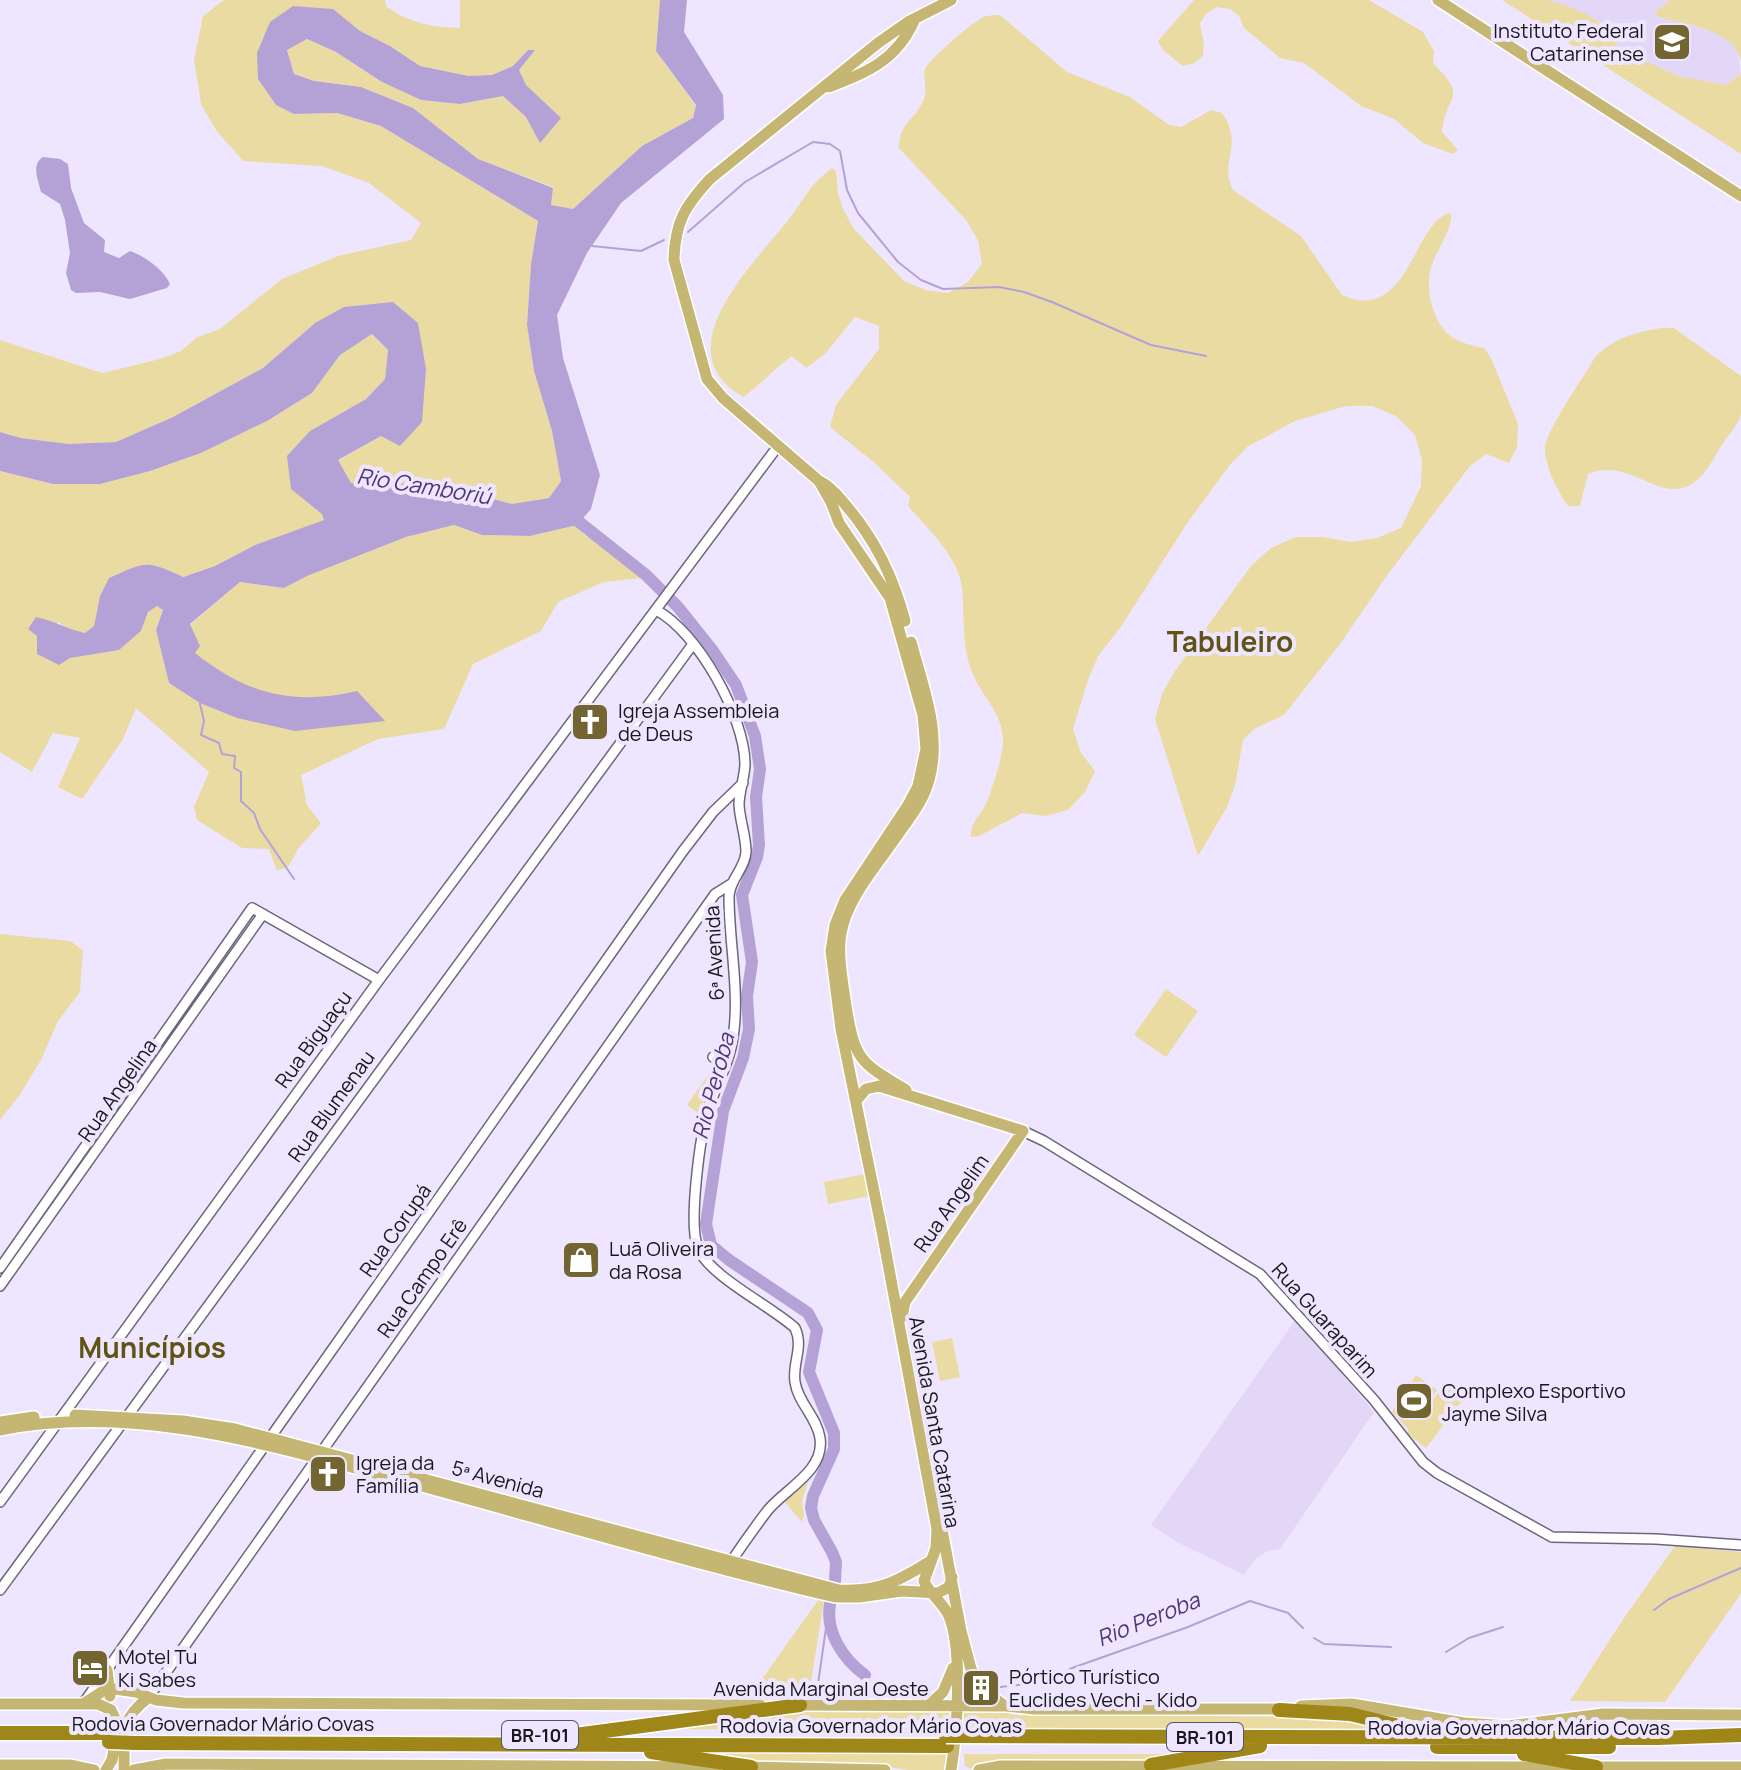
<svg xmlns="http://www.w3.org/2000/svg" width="1741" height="1770" font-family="Manrope,sans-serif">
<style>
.built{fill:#e2d7f7}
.green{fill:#eadba2}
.water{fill:#b4a2d6}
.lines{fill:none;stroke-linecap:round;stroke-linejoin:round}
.stream{stroke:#b4a2d6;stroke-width:2}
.river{stroke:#b4a2d6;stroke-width:12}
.minor-casing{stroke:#6d667b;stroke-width:12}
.major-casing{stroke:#fff;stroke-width:14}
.highway-casing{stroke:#fff;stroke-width:17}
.minor{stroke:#fff;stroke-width:9}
.major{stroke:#c5b674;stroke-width:11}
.highway{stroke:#9e8618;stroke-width:14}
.highway-bridge-casing{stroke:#fff;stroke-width:17;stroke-linecap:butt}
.highway-bridge{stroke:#9e8618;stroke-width:14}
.labels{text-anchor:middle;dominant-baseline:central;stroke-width:8;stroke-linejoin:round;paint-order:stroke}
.shield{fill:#eee6fe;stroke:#595461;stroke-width:2}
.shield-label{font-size:18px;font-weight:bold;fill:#19161e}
.poi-label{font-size:20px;fill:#19161e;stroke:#eee6fe;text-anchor:start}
.street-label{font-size:20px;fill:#19161e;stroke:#eee6fe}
.water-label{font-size:22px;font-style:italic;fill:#4f3575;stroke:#eee6fe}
.district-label{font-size:28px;font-weight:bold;fill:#615316;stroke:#eee6fe}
</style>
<rect width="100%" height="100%" fill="#eee6fe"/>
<path class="built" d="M1547,0h123l-14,12 1,4 64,18 17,15 3,25 -16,11 -47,-9 -58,-27 -14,-21 -19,-14z
M1296,1319l78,93 -94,137 -12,2 -12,7 -12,17 -67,-33 -26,-17z"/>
<path class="green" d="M224,0h161l2,7c22,16 46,20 73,21v-28h200l-4,51 40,55 -4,13 -50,27 -69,63 -22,-4 2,-18 -75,-28 -65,-51 -52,-21 -47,-6 -20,-7 -7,-24 20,-11 29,13 46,30 39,18 39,4 43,-8 23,21 15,-15 -15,-17 -7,-16 15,-18 -6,-1 -15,16 -21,9 -23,1 -49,-10 -30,-20 -30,-15 -27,-21 -63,12 24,92 43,-1 44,13 157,95 -7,43 -4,61 7,46 18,60 9,50 -12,17 -37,6 -76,-20 -85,-1 -14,-22 44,-25 41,-14 -4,-99h-103l-52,45 -90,49 -57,25 -47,2 -48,-6 -21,-6v-92l102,33 58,-14 21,-8 16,-14 23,-8 62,-50 56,-23 73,-16 10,-17 -52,-40 -47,-17 -79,-5 -27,-31 -15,-26 -7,-44 9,-44z
M1194,0h175l54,32 11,19 -1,12c37,38 13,28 9,69l16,18 -5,4 -30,-11 -29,-24 -33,-13 -57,-43 -24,-5 -36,-30 -5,-12 -9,-7 -13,-2 -10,6 -7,10 4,22 -1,11 -9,7 -11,3 -19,-15 -6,-10z
M1502,0h45l18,5 22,9 19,14 14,21 58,27 47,9 16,-11v80z
M1670,0h71v60c-10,-33 -56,-34 -84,-44l-1,-4z
M1000,15l67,57 63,25 39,28 12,2 30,-17 11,3c23,33 -4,48 11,77l68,46 41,59c67,31 72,-77 109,-82 2,16 -14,36 -19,52 -8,21 0,55 17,70 10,8 24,11 35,13l7,10 27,66 -1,23 -8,16 -23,-9 -16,12 -82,108 -48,70 -56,71 -30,14 -11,11 -8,45 -8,22 -29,49 -43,-137 7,-25 13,-23 76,-105 20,-18 25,-11h27l27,5 27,-4 24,-10 20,-42 1,-26 -7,-25 -19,-19 -24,-10h-26l-51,15 -48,26 -18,19 -41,56 -68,106 -22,28 -10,24 -15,49 8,24 14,18 -10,21 -17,18 -22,6 -24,-3 -43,23 -8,1c-1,-14 9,-21 15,-33 6,-14 18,-51 17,-65 0,-25 -23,-45 -31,-67 -11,-28 -7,-56 -10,-85 -5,-32 -34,-58 -54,-81l2,-9 -34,-33 -46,-37 6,-22 43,-56v-23l-24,-9 -30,37 -19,14 -14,-12c-18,12 -31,29 -49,41 -81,-47 12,-134 46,-178 17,-22 20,-34 43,-51l4,3 2,22 5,16 11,20 50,52 21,9 23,3 20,-11 14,-18 -4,-24 -12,-20 -67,-72c0,-26 16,-27 25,-49 4,-11 -2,-20 1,-30 3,-9 47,-46 57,-51 4,-3 13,-3 18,-3z
M1662,328h12l67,48c0,12 0,27 0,38 -3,13 -17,25 -23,37 -43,83 -78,1 -130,23l-8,32h-12c-10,-14 -24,-41 -23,-59 2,-18 39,-70 50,-90 19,-19 41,-25 67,-29z
M372,334l16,16 -3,29 -19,20 -56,32 -19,58 32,25 2,6 -70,25 -40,21 -33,11c-34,-18 -38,-14 -73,1l-9,18 -6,30 -9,7 -17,-4 -9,-7 -22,14 22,28 11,-6 49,-8 22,-19 7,-19 9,-6 6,3 -7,21 13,53 68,35 120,-27c-26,6 -61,11 -87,4 -25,-6 -55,-26 -76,-42l5,-7 -9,-21 50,-43 44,6 23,-12 99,-39 48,-12 28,10 48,1 47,-11 9,12 10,-3 47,44 -39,4 -46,20 -17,29 -68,33 -29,65 -66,10 -77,36 6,30 14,18 -23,26 -9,17 -12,5 -8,-22 -27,-1 -45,-28 -3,-13 15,-35 -73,-64 -13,31 -41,60 -24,-12 22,-49 -27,-5 -21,39 -32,-20v-281l53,13 97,-13 51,-18 66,-32 45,-28 28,-38z
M0,934l70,7 13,9 -3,42 -22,29 -17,39 -22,36 -19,24z
M1166,989l32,22 -32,46 -32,-22z
M717,1062l5,3 -20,51 -15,-11z
M865,1174l5,22 -42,8 -4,-22z
M952,1338l8,39 -20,4 -8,-39z
M1416,1375l21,15 -24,34 33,-41 23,9 -43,56 -19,-15 2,-3 -17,-18z
M810,1476l-8,25 2,14 -2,7 -18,-21z
M1675,1546l66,6v41l-3,5 -73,104 -95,-1 54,-83z
M819,1599l5,1 -16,101 -61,-1z
M950,1704l-1,26 -306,-1 155,-20 122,2z
M962,1710h38l15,5 322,2 58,12 -433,3z
M670,1752l280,1 -5,17h-36l-35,-5 -133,-2z
M964,1754h228l-67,7 -138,3 -16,5 -6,-3z"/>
<path class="water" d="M660,0h27l-3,32 39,63 1,24 -103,84 -34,50 -30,62 6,43 37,117 -9,34 -14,16 -47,11 -48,-1 -28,-10 -48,12 -99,39 -23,12 -44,-6 -50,42 10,22 -5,7c52,41 96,53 162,38l28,30 -90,10 -58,-13 -37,-15 -31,-20 -13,-53 7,-20 -6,-4 -9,6 -7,19 -22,19 -49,8 -11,7 -22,-11v-18l-9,-7 8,-12c19,4 31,12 49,16l9,-7 6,-30 9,-18c36,-16 37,-19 74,-1l32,-11 40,-21 69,-25 -2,-6 -31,-25 -4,-33 23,-25 56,-32 19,-20 3,-29 -16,-16 -32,21 -28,38 -45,28 -66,32 -51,18 -50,13h-47l-53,-13v-39l21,6 48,6 47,-2 57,-25 90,-49 52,-45 29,-16 49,-5 25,21 8,46 -4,53 -22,24 -19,-10 -43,24 13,23 85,1 76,20 37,-6 12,-17 -9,-50 -18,-60 -7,-46 4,-61 7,-43 -157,-95 -44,-13 -43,1 -18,-9 -18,-26 -1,-26 13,-31 23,-16 40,3 27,22 30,15 30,20 49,10 23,-1 21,-9 15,-16h7l-16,20 7,15 35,33 -21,25 -14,-26 -23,-21 -43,8 -39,-4 -39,-18 -46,-30 -29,-13 -20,11 7,24 20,7 47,6 52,21 65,51 75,29 -2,17 22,4 69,-63 51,-28 3,-13 -40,-54z
M43,157l17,2 8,5 3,24 13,35 21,17 -1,12 15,6 11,-7c15,5 34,19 40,33l-3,4 -37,11 -30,-7 -24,1 -5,-3 -5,-17 4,-20 -5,-33 -5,-16 -19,-12c-3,-13 -10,-27 2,-35z"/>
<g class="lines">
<path class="stream" d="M688,232l57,-50 68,-40 17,2 10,7 7,39 11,23 40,49 23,18 22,9 56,-2 25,5 28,10 99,43 55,11
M592,246l49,5 23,-11
M200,704l4,17 -3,14 18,8 3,11 13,2 -1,12 7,4v29l13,12 6,16 34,50
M1654,1610l15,-11 72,-31
M1314,1638l10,6 67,3
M1446,1652l23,-14 34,-11
M1000,1687l36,-4 19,-6 17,-9 116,-41 62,-26 38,12 15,15
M816,1698l11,-77"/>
<path class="river" d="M569,514l77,61 32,32 35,44 23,34 19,51 5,33 -4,28 3,48 -2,12 -15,38 10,67 -5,34 2,33 -6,29 -20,53 -17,113 5,21 18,15 79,53 9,17 -8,42 25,61v16l-21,47 -2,12 3,12 18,32 4,10 -1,19
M830,1604c-5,28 13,55 35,71"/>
<defs>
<path id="minor" d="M656,610c42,22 88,106 89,153 0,14 -6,28 -6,42 1,16 7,31 7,47 -1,17 -17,28 -17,45 0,50 13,102 2,151 -5,22 -17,41 -23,63 -8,25 -20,114 -10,137 11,28 73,58 97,80 9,19 -3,35 0,54 3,21 22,35 25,56 5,33 -35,51 -52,72 -14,18 -27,37 -40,56
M713,1057l12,8
M1023,1131l21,10 216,133 114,126 49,62 14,11 115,64 104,2 85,6
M0,1268l252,-360 127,72
M0,1286l263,-372
M0,1502l379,-522 399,-534
M0,1590l693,-946
M148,1698l567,-804 16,-10
M85,1701l598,-850 30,-39 30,-29"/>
<path id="major" d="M1438,0l303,196
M829,87c38,-15 67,-26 85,-66
M821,482c10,5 16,13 23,21 31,36 49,73 61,118
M906,1090c-47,-28 -51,-30 -60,-84 -3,-23 -9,-50 -5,-73 7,-37 38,-70 58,-100 12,-17 25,-33 30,-53 13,-47 -6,-93 -18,-138
M856,1101l10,-12 13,-3 144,45 -118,171 -3,15
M75,1415l108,6 52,8 604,161c39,2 58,-8 90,-28
M0,1422l34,-5
M0,1430c142,-28 282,19 418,55 139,38 277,79 417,112h24l43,-6 36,2 11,-6 3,-10
M942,1530l19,101 10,38 11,20 20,15
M107,1670l3,26
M0,1704h98l13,6 5,11
M83,1704l20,-13 12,-2 21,3 20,8 27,3 577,2
M794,1705l212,1 28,3h250
M928,1706l15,-14 10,-24
M1301,1706l51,-2 112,19 44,3 95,-12 138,1
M0,1765h71l23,5
M746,1767l139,3
M1591,1767h150
M106,1770l6,-10 4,-23
M124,1770c1,-35 -6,-49 24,-72
M134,1770l32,-6 551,3
M951,1770c6,-36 12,-121 -2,-154 -6,-14 -20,-22 -25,-35l12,-33 1,-19 -55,-298 -41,-202 -10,-78 4,-26 10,-25 63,-95 10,-19 8,-37 -3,-34 -33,-117 -51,-75 -8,-21 -12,-21 -96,-83 -16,-19 -33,-119c1,-38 11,-54 36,-81l168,-136 30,-21 43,-22
M979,1770l22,-4 569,1"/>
<path id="highway" d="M1279,1710l71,4 70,17
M0,1733h109
M575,1735l225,-30
M962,1736l696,2 83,-3
M135,1743l812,3
M1437,1747h172
M651,1752l100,15
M1524,1754l72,13
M1151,1765l109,-19"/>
</defs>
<use href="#minor" class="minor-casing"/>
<use href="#major" class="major-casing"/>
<use href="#highway" class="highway-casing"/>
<use href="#minor" class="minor"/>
<use href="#major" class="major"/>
<use href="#highway" class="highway"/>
<defs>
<path id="highway-bridge" d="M946,1736h16
M109,1742l26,1"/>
</defs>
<use href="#highway-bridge" class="highway-bridge-casing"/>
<use href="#highway-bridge" class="highway-bridge"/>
</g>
<defs>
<symbol id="university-square" viewBox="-11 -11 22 22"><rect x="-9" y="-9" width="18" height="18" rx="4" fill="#726532" stroke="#eee6fe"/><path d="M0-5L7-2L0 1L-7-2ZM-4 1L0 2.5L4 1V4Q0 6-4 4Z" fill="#fff"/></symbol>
<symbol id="church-square" viewBox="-11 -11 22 22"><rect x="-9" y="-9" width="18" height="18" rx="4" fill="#726532" stroke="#eee6fe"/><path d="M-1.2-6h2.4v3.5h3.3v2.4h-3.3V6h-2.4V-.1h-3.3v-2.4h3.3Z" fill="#fff"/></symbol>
<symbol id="shop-square" viewBox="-11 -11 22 22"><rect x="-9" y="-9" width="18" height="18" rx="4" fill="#726532" stroke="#eee6fe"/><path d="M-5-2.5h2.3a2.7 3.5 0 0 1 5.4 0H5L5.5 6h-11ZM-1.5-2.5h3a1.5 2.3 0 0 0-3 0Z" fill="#fff"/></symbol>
<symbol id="stadium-square" viewBox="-11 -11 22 22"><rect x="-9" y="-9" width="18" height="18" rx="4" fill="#726532" stroke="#eee6fe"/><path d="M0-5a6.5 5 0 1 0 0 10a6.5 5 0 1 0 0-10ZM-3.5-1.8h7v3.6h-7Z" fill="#fff"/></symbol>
<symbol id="hotel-square" viewBox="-11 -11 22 22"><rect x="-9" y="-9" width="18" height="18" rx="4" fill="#726532" stroke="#eee6fe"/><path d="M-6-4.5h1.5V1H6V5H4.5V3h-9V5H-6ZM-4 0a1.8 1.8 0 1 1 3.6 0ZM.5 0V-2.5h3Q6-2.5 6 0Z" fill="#fff"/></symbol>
<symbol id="building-square" viewBox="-11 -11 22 22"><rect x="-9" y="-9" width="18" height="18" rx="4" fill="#726532" stroke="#eee6fe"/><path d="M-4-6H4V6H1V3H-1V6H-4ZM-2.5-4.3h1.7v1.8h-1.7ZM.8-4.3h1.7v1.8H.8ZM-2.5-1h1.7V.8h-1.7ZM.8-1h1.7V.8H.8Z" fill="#fff"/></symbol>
</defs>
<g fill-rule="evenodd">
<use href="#university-square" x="1650" y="20" width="44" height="44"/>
<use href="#church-square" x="568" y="700" width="44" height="44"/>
<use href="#shop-square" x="559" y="1238" width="44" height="44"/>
<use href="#stadium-square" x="1392" y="1379" width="44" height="44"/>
<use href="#church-square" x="306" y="1452" width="44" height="44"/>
<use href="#hotel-square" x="68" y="1646" width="44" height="44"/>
<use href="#building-square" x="959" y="1666" width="44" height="44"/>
</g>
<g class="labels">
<g class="shield">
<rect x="502" y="1721" width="76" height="28" rx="6"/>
<rect x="1167" y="1723" width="76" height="28" rx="6"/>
</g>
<g class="shield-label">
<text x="540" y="1735">BR-101</text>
<text x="1205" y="1737">BR-101</text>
</g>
<g class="poi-label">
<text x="1644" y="30" text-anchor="end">Instituto Federal<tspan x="1644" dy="23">Catarinense</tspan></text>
<text x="618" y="710">Igreja Assembleia<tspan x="618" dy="23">de Deus</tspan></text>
<text x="609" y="1248">Luã Oliveira<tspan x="609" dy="23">da Rosa</tspan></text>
<text x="1442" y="1390">Complexo Esportivo<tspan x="1442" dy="23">Jayme Silva</tspan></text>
<text x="356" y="1462">Igreja da<tspan x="356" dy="23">Família</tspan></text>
<text x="118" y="1656">Motel Tu<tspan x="118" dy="23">Ki Sabes</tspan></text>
<text x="1009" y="1676">Pórtico Turístico<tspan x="1009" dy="23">Euclides Vechi - Kido</tspan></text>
</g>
<g class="street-label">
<text transform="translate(714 953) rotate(-93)">6ª Avenida</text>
<text transform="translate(313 1039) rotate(-54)">Rua Biguaçu</text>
<text transform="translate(117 1090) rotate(-55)">Rua Angelina</text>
<text transform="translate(331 1106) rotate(-54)">Rua Blumenau</text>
<text transform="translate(951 1203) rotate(-55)">Rua Angelim</text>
<text transform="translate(395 1230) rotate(-55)">Rua Corupá</text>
<text transform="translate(422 1278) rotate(-55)">Rua Campo Erê</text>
<text transform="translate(1325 1320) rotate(48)">Rua Guaraparim</text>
<text transform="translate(935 1422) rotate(80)">Avenida Santa Catarina</text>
<text transform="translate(498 1479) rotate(15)">5ª Avenida</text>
<text x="821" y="1688">Avenida Marginal Oeste</text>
<text x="223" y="1723">Rodovia Governador Mário Covas</text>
<text x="871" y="1725">Rodovia Governador Mário Covas</text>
<text x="1519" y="1727">Rodovia Governador Mário Covas</text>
</g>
<g class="water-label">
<text transform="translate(424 486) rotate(9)">Rio Camboriú</text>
<text transform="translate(713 1086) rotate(-75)">Rio Peroba</text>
<text transform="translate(1148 1619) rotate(-22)">Rio Peroba</text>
</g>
<g class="district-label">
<text x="1230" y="641">Tabuleiro</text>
<text x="152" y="1347">Municípios</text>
</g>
</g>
</svg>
